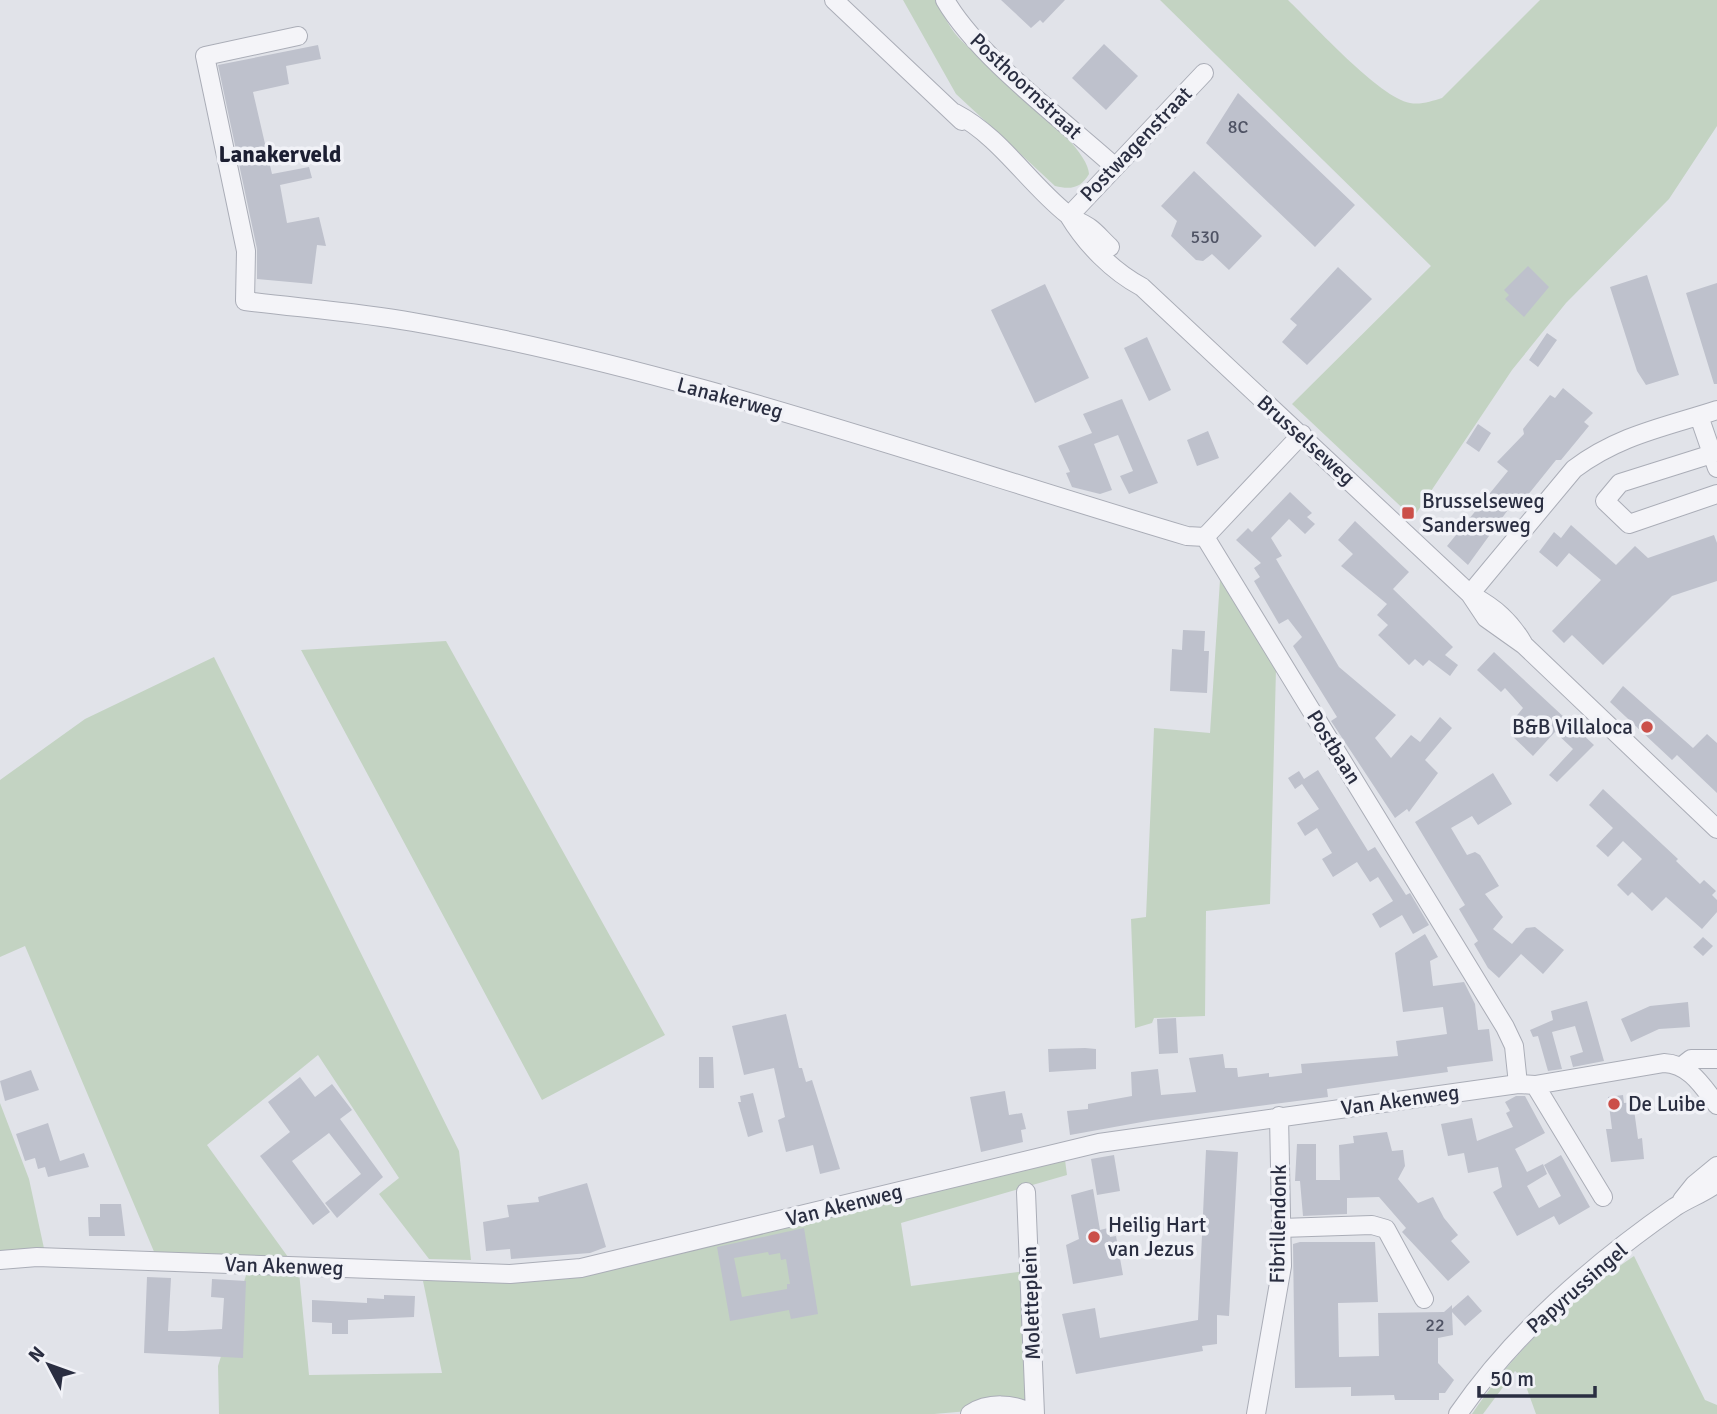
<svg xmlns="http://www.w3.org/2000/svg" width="1717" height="1414" font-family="Signika,sans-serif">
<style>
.green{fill:#c3d3c2}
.building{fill:#bec1cc;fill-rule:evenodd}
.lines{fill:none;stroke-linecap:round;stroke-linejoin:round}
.minor-casing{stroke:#aaadb7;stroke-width:20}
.minor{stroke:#f4f4f8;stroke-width:18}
.poi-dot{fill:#cb4f49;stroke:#f1f2f7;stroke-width:2.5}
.labels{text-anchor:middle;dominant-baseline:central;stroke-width:7;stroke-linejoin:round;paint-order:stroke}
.number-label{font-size:18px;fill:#4f5364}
.street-label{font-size:21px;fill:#2a2e41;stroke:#f1f2f7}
.poi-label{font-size:21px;fill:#2a2e41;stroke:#f1f2f7;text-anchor:start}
.neighbourhood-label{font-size:23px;font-weight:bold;fill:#1c1f32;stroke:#f1f2f7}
</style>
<rect width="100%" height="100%" fill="#e1e3e9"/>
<path class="green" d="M903,0h32c7,12 14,27 23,37 25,27 131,106 131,137 -8,14 -18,16 -34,12l-99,-92z
M1160,0h128c25,24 92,98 122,103 11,2 22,-2 32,-5l98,-98h177v126l-48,73 -103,104 -54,67 -99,148 -121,-114 139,-138z
M1220,580l56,89 -6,235 -64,7 -1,105 -51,2 -2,5 -17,5 -4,-109 15,-2 8,-189 56,5z
M446,641l219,394 -123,65 -241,-450z
M214,657l245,494 12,109 -42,-1 -50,-65 20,-16 -81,-123 -111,90 81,112 -133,-3 -130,-308 -25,11v-177l85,-61z
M0,1103l29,76 16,74 -45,5z
M1065,1160l2,15 -166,48 10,63 115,-15v135l-92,8h-715l-1,-48 29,-94h52l10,103 133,-2 -19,-92 119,-1 63,-11z
M1634,1256l71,144 12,5v9h-181l-13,-36 -8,-7 -32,43h-11c46,-68 95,-112 162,-158z"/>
<path class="building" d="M1001,0h64l-22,23 -3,-3 -9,8z
M1104,44l34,32 -32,34 -34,-32z
M318,45l3,14 -35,7 3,18 -36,8 19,82 37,-7 3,11 -32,7 7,38 32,-6 7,29 -9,-1 -5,39 -55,-5v-30l-39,-184z
M1238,93l117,112 -40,42 -109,-104z
M1194,171l68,65 -33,34 -17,-16 -9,7 -7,-1 -25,-24 6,-15 -16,-15z
M1528,266l21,21 -25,30 -19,-18 4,-4 -5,-5z
M1338,267l34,32 -65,66 -25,-23 15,-17 -7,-6z
M1647,275l32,100 -33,10 -9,-14 -27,-84z
M1717,283v101h-3l-28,-91z
M1045,284l44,94 -54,25 -44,-93z
M1547,333l10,7 -19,27 -9,-7z
M1147,337l24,53 -22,11 -25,-53z
M1563,388l30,25 -9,9 5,4 -28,34h-5l-33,41 -10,9 -3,-3 -42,58 -21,-19 61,-75 -11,-9 27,-28 -1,-5 27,-34 5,3z
M1122,399l36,84 -29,11 -9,-18 13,-5 -15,-36 -24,9 18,46 -12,4 -28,-7 -6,-14 4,-1 -12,-26 34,-13 -9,-19z
M1478,424l13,9 -12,19 -13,-9z
M1208,431l11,27 -22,8 -10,-26z
M1290,492l22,21 -5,4 8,7 -10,10 -16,-15 -18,19 11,18 -6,3 63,108 57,48 -21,23 16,20 20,-23 9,7 20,-25 12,11 -27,32 13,13 -29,39 -2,-3 -12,9 -64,-97 6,-4 -44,-71 9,-9 -14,-18 -9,5 -25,-43 6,-4 -6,-9 7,-5 -25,-23 12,-12 4,4z
M1355,521l54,51 -16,17 60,58 -8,8 13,10 -8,11 -21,-16 -6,6 -8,-7 -6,6 -31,-30 10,-10 -11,-10 10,-11 -46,-38 12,-12 -15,-14z
M1571,525l45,40 19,-19 13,12 66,-23 3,8v38l-45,15 -69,69 -31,-30 -8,8 -12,-12 49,-51 -32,-27 -12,14 -18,-15 15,-20 7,6z
M1183,630l22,1 -1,20h5l-2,42 -37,-2 2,-42 10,1z
M1494,652l100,93 -37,37 -8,-7 24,-26 -18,-17 -22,24 -23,-22 9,-10 -5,-5 9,-11 -18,-20 -4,4 -24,-22z
M1623,686l70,62 14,-14 10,9v50l-40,-38 -5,5 -62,-58z
M1318,770l50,81 7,-4 31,48 4,-2 19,32 -16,9 -11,-19 -22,13 -8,-14 21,-13 -15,-24 -8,5 -13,-20 -24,15 -11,-18 10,-6 -15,-25 -12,8 -8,-13 22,-14 -17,-25 -7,5 -7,-11 11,-7 5,8z
M1493,773l19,31 -34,21 -6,-9 -21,12 16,27 8,-3 5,3 19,31 -14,8 18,23 -10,12 19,15 14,-16 9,-1 29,23 -21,24 -22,-20 -22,24 -11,-10 -14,-24 4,-3 -19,-32 6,-4 -50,-83z
M1603,789l75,70 -2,2 24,23 4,-4 12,11 -4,4 5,5v12l-15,17 -36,-32 -14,14 -20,-19 -4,4 -11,-11 25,-26 -19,-18 -15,16 -12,-11 17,-18 -24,-23z
M1425,934l13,23 -8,4 3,25 31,-4 11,22 3,26 11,-1 4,32 -46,6 1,5 -121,17 1,8 -175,23 -83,15 -3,-24 21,-2v-5l44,-8 -1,-24 27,-3 3,26 35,-3 -7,-34 34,-4 2,14h12l1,9 31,-4v4l33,-4 -1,-9 97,-8 -2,-15 51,-7 -4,-27 -40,5 -8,-59z
M1703,937l10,9 -10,10 -10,-9z
M1587,1001l17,60 -31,6 -3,-11 13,-4 -8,-26 -23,6 10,37 -14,2 -10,-35 -5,1 -3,-7 23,-10 -2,-9z
M1688,1002l2,25 -31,2 -28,13 -10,-23 29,-13z
M786,1014l13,54h3l4,14 6,-2 28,89 -20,5 -7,-29 -27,7 -8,-32 7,-3 -11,-49 -30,7 -12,-49z
M1176,1018l2,35 -19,1 -2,-35z
M1085,1048l11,1v20l-47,3 -1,-23z
M699,1057h14l1,31h-15z
M31,1070l8,20 -34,11 -5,-20z
M300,1077l15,20 17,-13 20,26 -12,9 43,58 -46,41 -12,-15 36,-29 -32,-41 -37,28 38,51 -17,13 -53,-69 30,-24 -22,-30z
M1005,1091l4,24 13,-2 4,16 -5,1 2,12 -42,10 -11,-55z
M753,1093l10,39 -15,5 -10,-35h3l-1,-6z
M1623,1095l1,8 9,-1 5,37 4,-1 2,21 -33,3 -5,-33h6l-4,-32z
M1516,1096h9l20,37 -30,16 12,23 16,-8 4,10 -20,12 12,22 22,-12 -17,-31 17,-10 29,52 -31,18 -5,-9 -37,20 -24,-44 9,-5 -4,-20 -30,6 -4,-20 -16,3 -7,-32 31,-6 5,23 36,-14 -7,-14 4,-2 -5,-9z
M48,1123l12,38 24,-8 5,14 -41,10 -3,-10 -7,2 -3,-11 -10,3 -9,-27z
M1387,1132l5,19 11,-1 2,16 -7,13 20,24 15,-6 11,21 14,17 -7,6 19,21 -22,19 -46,-49 4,-4 -27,-31 -32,1v16l-44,2 -3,-35h-5l2,-37h19v36h24l-1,-35 15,-2 -1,-7z
M1206,1150l32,2 -9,164 -12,-1v29l-15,2 1,5 -127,23 -14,-60 33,-6 5,30 98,-18z
M1114,1155l6,36 -23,4 -6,-36z
M587,1183l19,64 -16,6 -79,6 -1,-10 -24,2 -3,-29 26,-5 -2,-12 32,-3 -1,-5z
M1093,1189l7,41 8,-2 2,9 6,-1 7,39 -50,9 -7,-39 13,-6 -8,-44z
M100,1204h21l4,32h-36l-1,-19h12z
M804,1228l14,86 -27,5 -2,-9 -59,11 -13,-74zM768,1252l1,3 11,-2 1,7 5,-1 4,25h-3v5l-45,8 -8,-39z
M1300,1242h75l3,60 -40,1 1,54 40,-1 -1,-43 66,-1 8,-7v4l16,-14 14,16 -17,15 -13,-14 1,23 -15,3v25l16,17 -9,13h-6v7h-44l-1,-5 -43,1v-9l-56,1 -2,-144z
M147,1277l24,1 -3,53h16l38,-2 2,-31 -13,-1 1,-18 34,2 -3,77 -99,-5z
M384,1295l31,1 -1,21 -66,3v14h-16v-11l-20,-1v-22l55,3v-5l17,1z"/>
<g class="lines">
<defs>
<path id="minor" d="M834,0l128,121
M945,0c33,57 118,120 169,166
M298,36l-93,20 41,195 -1,50c56,7 113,11 168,21 263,46 518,138 774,214l18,1
M955,113c46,24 72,69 112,101 7,6 16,9 23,14 7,5 13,13 20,19
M1069,216c17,28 43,55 73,71l328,307 16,24 38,27 193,184
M1069,216l135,-143
M1699,416l18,52
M1712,454l-92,29 -15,18 24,23 88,-30
M1205,537l300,490 9,19 4,38
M1205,537l97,-103
M1470,594l104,-125c45,-34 91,-42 143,-59
M1473,596c22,12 37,25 50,47
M1682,1066l9,-7h26
M1535,1085l68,112
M1026,1192l9,222
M1682,1200l12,-15 23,-19
M1281,1228l91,-3 14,4 38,70
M0,1260l37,-3 473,17 71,-6 518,-125 419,-59 17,1 129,-22c26,1 39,24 53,42
M970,1414c18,-12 44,-11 62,0
M1256,1414l26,-148 -3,-150
M1458,1414c57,-83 135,-150 217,-207 14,-9 29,-14 42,-24"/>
</defs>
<use href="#minor" class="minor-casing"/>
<use href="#minor" class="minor"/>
</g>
<g class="poi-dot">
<rect x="1401" y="506" width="14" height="14" rx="3.5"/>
<circle cx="1647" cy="727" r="7"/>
<circle cx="1614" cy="1104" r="7"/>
<circle cx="1094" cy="1237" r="7"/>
</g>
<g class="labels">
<g class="number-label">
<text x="1238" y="127">8C</text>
<text x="1205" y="237">530</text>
<text x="1435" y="1325">22</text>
</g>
<g class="street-label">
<text transform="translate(1026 86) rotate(43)">Posthoornstraat</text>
<text transform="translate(1136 144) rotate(-46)">Postwagenstraat</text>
<text transform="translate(730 398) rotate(15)">Lanakerweg</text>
<text transform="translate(1306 440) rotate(42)">Brusselseweg</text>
<text transform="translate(1334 747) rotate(58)">Postbaan</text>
<text transform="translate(1400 1100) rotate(-8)">Van Akenweg</text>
<text transform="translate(844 1205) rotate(-14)">Van Akenweg</text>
<text transform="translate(1278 1224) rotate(-89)">Fibrillendonk</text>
<text transform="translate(284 1266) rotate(2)">Van Akenweg</text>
<text transform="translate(1577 1288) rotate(-41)">Papyrussingel</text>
<text transform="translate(1031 1303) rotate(-92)">Moletteplein</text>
</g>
<g class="poi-label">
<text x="1422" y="501">Brusselseweg<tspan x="1422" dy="24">Sandersweg</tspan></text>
<text x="1633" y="727" text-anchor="end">B&amp;B Villaloca</text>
<text x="1628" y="1104">De Luibe</text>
<text x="1108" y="1225">Heilig Hart<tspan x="1108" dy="24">van Jezus</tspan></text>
</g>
<g class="neighbourhood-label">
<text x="280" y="154">Lanakerveld</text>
</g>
</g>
<g transform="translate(49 1365) rotate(311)" stroke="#f1f2f7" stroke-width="5" paint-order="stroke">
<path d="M0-5L12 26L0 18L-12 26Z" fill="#2a2e41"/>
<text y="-10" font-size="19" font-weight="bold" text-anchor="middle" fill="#2a2e41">N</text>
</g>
<path d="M1479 1386v10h116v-10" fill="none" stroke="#2a2e41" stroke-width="3.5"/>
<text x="1490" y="1386" font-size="21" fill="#2a2e41" stroke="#f1f2f7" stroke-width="5" paint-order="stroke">50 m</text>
</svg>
